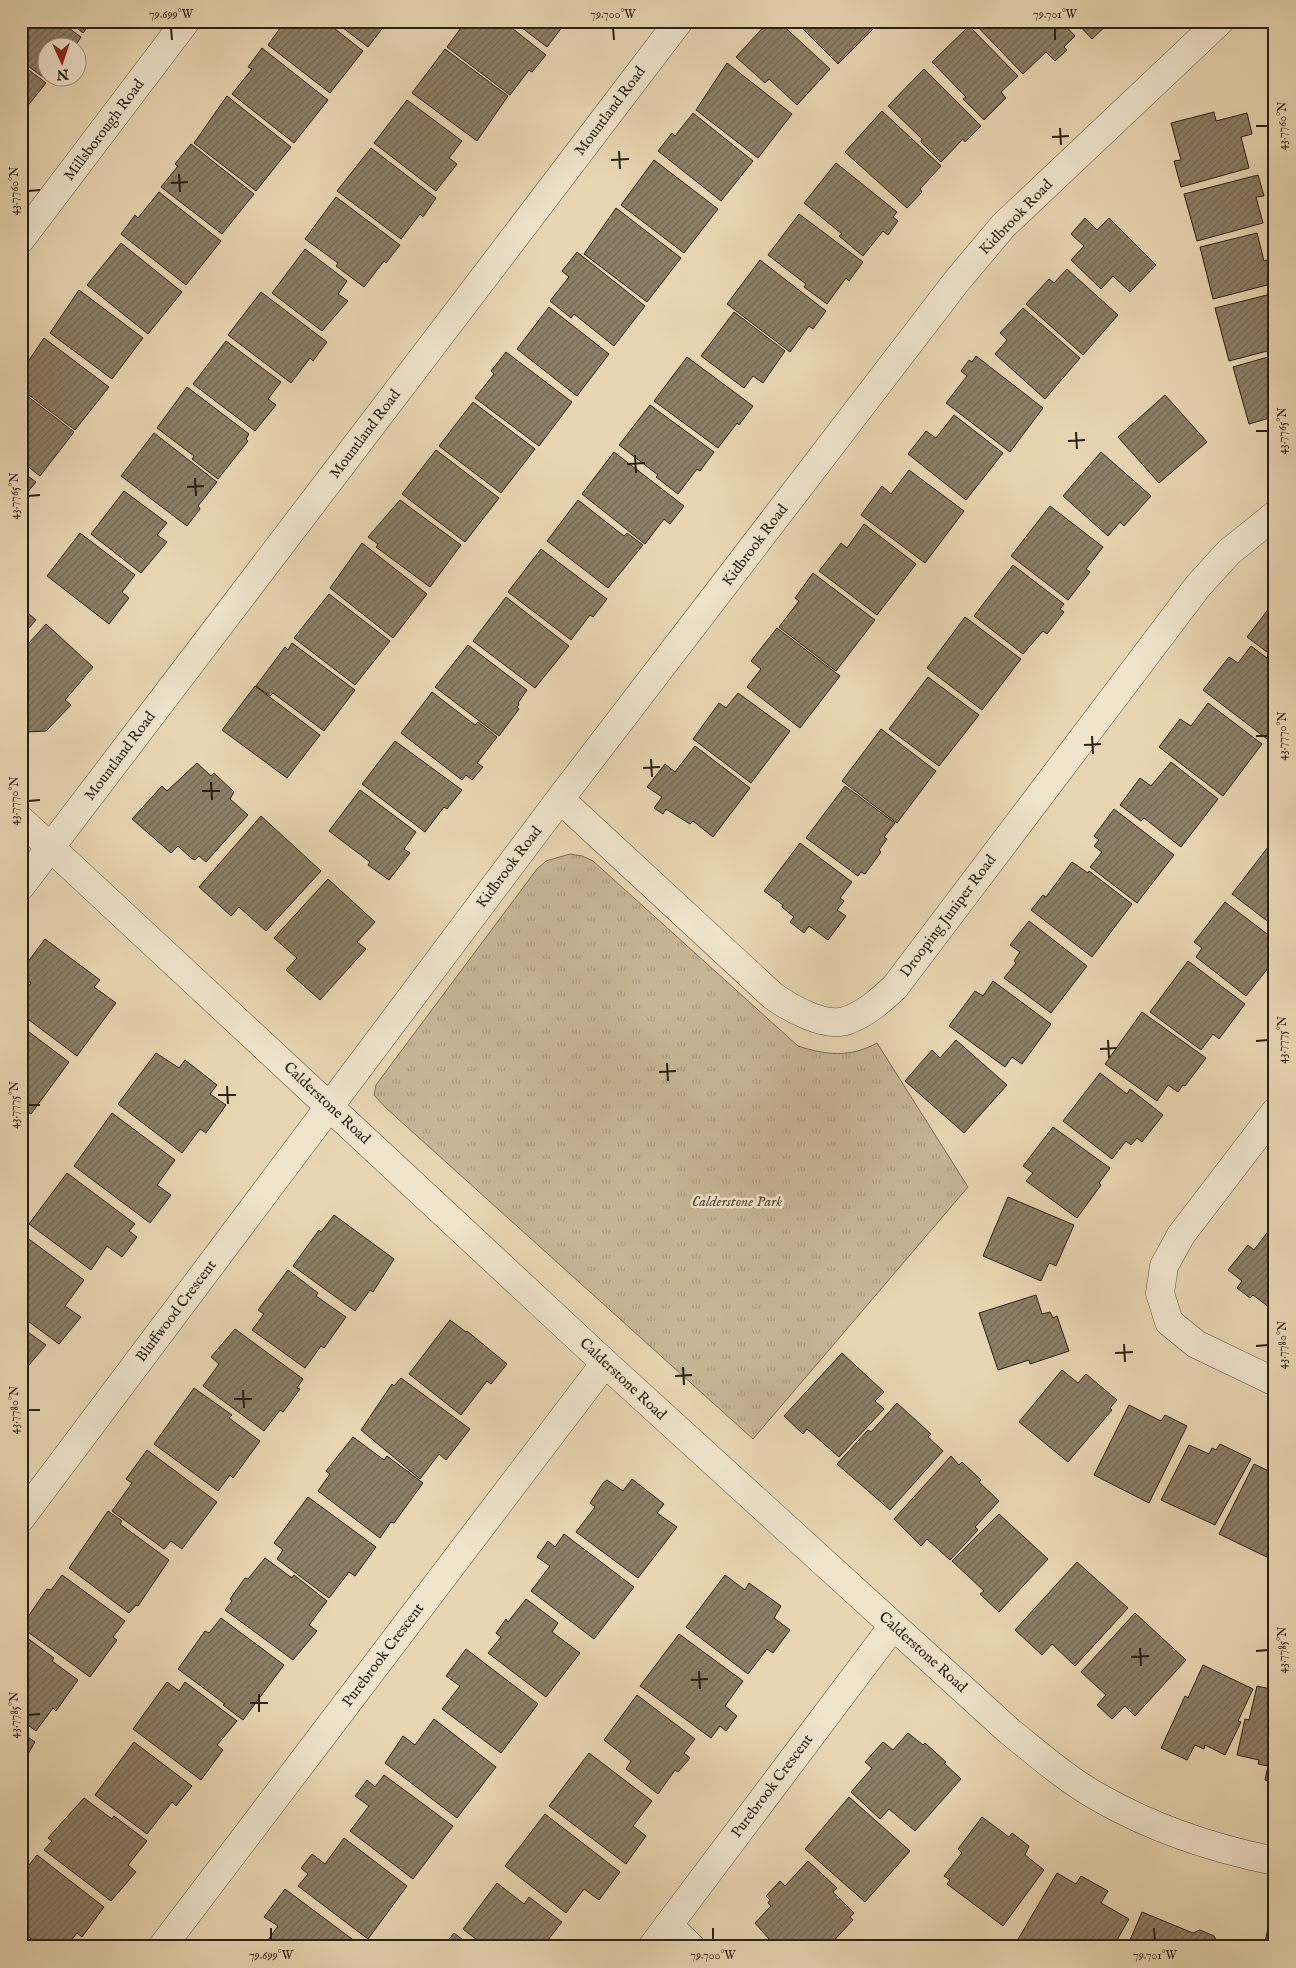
<svg xmlns="http://www.w3.org/2000/svg" width="1296" height="1968" font-family="'IM FELL English',serif">
<style>
.grass{fill:url(#grass-tufts);stroke:#796c56}
.building{fill:url(#building-hatch);stroke:#2a2115}
.lines{fill:none;stroke-linecap:round;stroke-linejoin:round}
.street-casing{stroke:#5a4e3c;stroke-width:29}
.street{stroke:#f0e4cd;stroke-width:28}
.ticks{fill:none;stroke:#2a2115;stroke-width:2}
.labels{text-anchor:middle;dominant-baseline:central;stroke-width:5;stroke-linejoin:round;paint-order:stroke}
.street-label{font-size:15px;fill:#2a2115;stroke:#f0e4cd}
.park-label{font-size:15px;font-style:italic;fill:#524636;stroke:#f0e4cd}
.neatline{fill:none;stroke:#2a2115;stroke-width:2}
.ticks-label{font-size:12px;text-anchor:middle;fill:#2a2115}
</style>
<defs>
<pattern id="grass-tufts" width="24" height="20" patternUnits="userSpaceOnUse" patternTransform="scale(1.25)"><rect width="24" height="20" fill="#c8b797"/><path d="M3 7l-1-3M5 7V3M7 7l1-3M15 17l-1-3M17 17v-4M19 17l1-3" fill="none" stroke="#ac9d81"/></pattern>
<pattern id="building-hatch" width="6" height="6" patternUnits="userSpaceOnUse" patternTransform="scale(1.25)"><rect width="6" height="6" fill="#8d7f67"/><path d="M-1 1l2-2M0 6l6-6M5 7l2-2" fill="none" stroke="#736854"/></pattern>
</defs>
<rect width="100%" height="100%" fill="#e8d6b2"/>
<filter id="stains"><feTurbulence type="fractalNoise" baseFrequency=".004" numOctaves="4"/><feColorMatrix values="0 0 0 0 .2 0 0 0 0 .09 0 0 0 0 .02 0 0 0 .5 -.17"/></filter>
<radialGradient id="worn" r=".72"><stop offset=".6" stop-color="#630" stop-opacity="0"/><stop offset="1" stop-color="#630" stop-opacity=".3"/></radialGradient>
<path class="grass" d="M570,854l12,2 11,5 205,185c27,9 52,12 79,-3l91,144 -215,252 -367,-331 -12,-13 2,-10 11,-15 150,-201 9,-8z"/>
<path class="building" d="M21,21h38l22,16 -7,11h-26l1,30 -2,2 -26,-19z
M68,21h24l-9,12z
M325,21l38,30 -33,42 -62,-48 17,-24z
M334,21h54l-20,26z
M466,21h37l43,34 -14,17 -3,-2 -19,25 -63,-48z
M513,21h52l1,1 -19,25z
M769,21h9l52,48 -33,36 -28,-26 -4,4 -29,-26z
M795,21h75l5,6 -37,37z
M1061,21l14,15 -11,11 3,3 -12,11 -9,-9 -23,22 -50,-52z
M1075,21h36l-19,18z
M969,26l49,50 -17,16 5,6 -22,22 -21,-21 3,-2 -34,-35z
M262,48l66,52 -34,43 -62,-49 20,-25 -4,-2z
M445,49l63,47 -31,45 -65,-48z
M727,63l65,51 -34,44 -62,-48z
M21,64l25,19 -20,25 2,2 -7,9z
M924,69l57,57 -16,16 -2,-3 -22,23 -20,-20 1,-3 -34,-33z
M227,96l64,51 -35,44 -62,-48z
M407,100l55,41 -13,17 8,6 -21,27 -62,-48z
M882,111l59,55 -21,23 2,3 -15,16 -62,-56z
M1214,112l2,9 31,-8 5,21 -11,3 8,31 -68,19 -7,-26 7,-1 -10,-37z
M693,113l60,48 -32,40 -63,-50 14,-18 3,3z
M191,144l63,50 -32,40 -61,-47 17,-21 -3,-2z
M371,148l65,50 -13,19 -3,-3 -19,25 -64,-48z
M654,160l64,49 -34,44 -63,-48z
M836,163l61,49 -4,5 5,4 -10,14 -5,-4 -20,25 -24,-20 3,-2 -38,-31z
M1258,175l6,21 -8,1 7,26 -66,18 -13,-47z
M159,192l62,49 -35,44 -65,-51 14,-19 3,3z
M336,197l64,48 -14,18 -2,-2 -20,26 -28,-21 2,-3 -33,-24z
M616,208l65,50 -34,44 -63,-48z
M799,214l64,48 -14,19 -3,-3 -19,26 -23,-17 2,-3 -38,-29z
M1085,218l12,12 12,-12 47,47 -26,27 -17,-16 -12,13 -30,-29 13,-14 -13,-12z
M1257,233l7,28 10,-3 1,25 -62,16 -13,-52z
M121,243l61,49 -34,42 -61,-49z
M305,249l42,32 -9,13 10,7 -26,30 -50,-38z
M577,252l68,54 -31,40 -40,-32 -3,4 -21,-17 19,-24 -7,-6z
M760,260l66,51 -13,18 -4,-3 -19,26 -63,-48z
M1067,269l51,46 -35,40 -57,-51 23,-25 5,4z
M79,290l64,48 -31,41 -62,-46z
M261,292l66,50 -14,19 -3,-3 -19,25 -63,-48z
M1275,293v56l-46,12 -14,-53z
M549,307l60,47 -32,42 -60,-47z
M1023,308l57,50 -35,41 -50,-45 12,-14 -7,-7z
M734,312l51,39 -22,32 -10,-7 -9,12 -43,-32z
M44,338l65,49 -34,43 -54,-41v-17z
M226,341l55,41 -13,17 8,6 -21,26 -62,-47z
M506,352l66,50 -33,44 -64,-48 19,-24 -3,-3z
M1275,355v67l-2,-5 -24,7 -16,-57z
M976,356l67,52 -33,44 -64,-49 21,-27 -6,-5 8,-11 3,2z
M687,357l66,49 -14,19 -2,-2 -19,25 -64,-47z
M187,387l62,47 -3,5 2,2 -30,38 -26,-20 2,-3 -37,-28z
M22,392l52,40 -34,44 -19,-15z
M1165,395l42,47 -48,41 -41,-46z
M473,402l62,47 -34,44 -62,-47z
M650,405l64,47 -14,19 -3,-2 -19,25 -22,-17 2,-2 -39,-30z
M954,415l49,38 -37,47 -58,-46 18,-23 10,7z
M154,433l63,49 -19,24 2,3 -13,17 -66,-50z
M436,450l63,48 -34,44 -63,-48z
M614,452l70,54 -14,18 -6,-5 -19,25 -63,-50z
M1101,452l50,44 -27,30 -4,-4 -12,14 -45,-40z
M909,470l55,41 -39,52 -64,-48 21,-29 9,8z
M21,471l15,11 -15,18z
M124,491l43,32 -10,12 10,7 -26,31 -50,-39z
M400,500l61,45 -31,42 -54,-40 2,-3 -10,-7z
M578,500l46,36 3,-3 16,12 -35,43 -61,-47z
M1050,506l53,41 -17,22 4,3 -22,28 -57,-44z
M864,524l52,40 -39,51 -58,-44 22,-28 6,5z
M80,533l55,42 -13,17 7,6 -20,26 -62,-48z
M362,543l65,51 -34,44 -63,-50z
M541,549l66,50 -14,18 -3,-2 -19,25 -63,-48z
M1013,565l51,39 -4,5 4,3 -17,22 -4,-3 -20,23 -49,-38z
M813,573l62,47 -39,51 -57,-44 20,-26 -4,-3z
M329,594l61,47 -35,44 -61,-47z
M506,597l63,49 -34,42 -62,-47z
M1273,603l2,1v54l-28,-21z
M21,607l15,13 -15,17z
M965,617l56,42 -39,51 -55,-42z
M46,624l47,43 -28,33 6,5 -25,26 -19,1 -6,-4v-76z
M777,628l63,48 -40,52 -53,-41 14,-18 -10,-8z
M292,643l63,47 -31,41 -51,-38 -3,3 -14,-10 29,-39 3,3z
M468,645l59,45 -9,13 1,2 -2,2 2,2 -20,27 -64,-49z
M1251,646l24,18v65l-8,10 -64,-49 26,-33 9,6z
M928,677l51,38 -40,51 -50,-37z
M255,686l65,49 -33,43 -65,-48z
M432,692l43,33 3,-3 19,15 -20,26 6,4 -11,13 -6,-5 -4,5 -61,-47z
M738,693l52,38 -39,52 -58,-44 26,-36 7,5z
M1208,703l54,41 -39,52 -64,-49 21,-28 11,7z
M881,729l55,42 -39,52 -55,-42z
M395,741l67,49 -15,19 -3,-2 -19,25 -63,-48z
M695,746l55,42 -37,49 -20,-16 -3,3 -24,-15 -3,5 -9,-6 8,-11 -15,-10 18,-23 10,8z
M1171,762l47,37 -37,48 -37,-29 -3,3 -21,-16 20,-27 11,8z
M197,763l14,13 3,-3 20,19 -4,7 18,16 -42,47 -7,-6 -4,4 -4,-2 -13,-12 -7,7 -39,-34 30,-33 5,5z
M845,786l50,37 -11,14 3,2 -8,11 2,2 -16,22 -4,-2 -3,4 -52,-38z
M360,790l56,42 -12,17 6,4 -21,27 -21,-15 2,-3 -41,-31z
M1114,809l60,46 -37,48 -47,-36 12,-15 -8,-6 5,-6 -5,-4z
M261,816l60,55 -55,60 -27,-24 -8,9 -32,-29z
M800,843l52,39 -12,16 4,3 -7,9 9,6 -18,24 -19,-14 -5,7 -14,-11 4,-5 -12,-10 1,-2 -19,-14z
M1268,847l7,5v75l-43,-33z
M1072,862l16,11 1,-2 43,33 -40,53 -61,-47 12,-15 3,2z
M328,879l47,43 -18,20 9,7 -46,51 -34,-30 11,-12 -23,-20z
M1225,902l50,38v12l-7,9 4,2 -26,33 -50,-39 6,-9 -8,-6z
M1029,921l58,45 -36,47 -47,-35 12,-15 -2,-2 6,-9 -10,-7z
M45,939l55,41 -6,7 22,16 -39,53 -56,-42v-18l10,-13 -10,-7v-5z
M1188,961l57,43 -26,35 -6,-5 -12,16 -51,-38z
M993,981l58,43 -29,40 -10,-7 -7,10 -56,-41 26,-35 8,5z
M1142,1012l64,46 -21,28 -2,-1 -5,7 -10,-7 -11,16 -52,-37z
M21,1026l48,36 -38,52 -10,-7z
M956,1040l51,45 -43,48 -59,-52 27,-31 8,8z
M156,1053l23,15 6,-8 32,25 -7,9 16,11 -20,28 -6,-4 -18,24 -64,-49z
M1100,1073l27,21 3,-5 33,26 -21,27 -5,-4 -6,7 -5,-4 -14,18 -49,-38z
M112,1113l63,47 -18,25 14,10 -21,28 -76,-57z
M1053,1127l57,41 -11,15 2,2 -24,33 -51,-37 7,-8 -10,-7z
M67,1173l68,51 -6,7 8,6 -15,20 -15,-11 -16,24 -62,-46z
M1008,1197l66,28 -18,41 -6,-3 -2,2 -7,16 -58,-25z
M334,1215l60,44 -21,33 -3,-2 -15,21 -62,-45 26,-36 2,2z
M1273,1225l2,81 -3,-2 -3,3 -16,-12 -3,3 -13,-10 5,-7 -14,-11 20,-25 6,5z
M22,1234l62,46 -19,26 16,11 -22,27 -38,-28z
M288,1270l30,23 -2,3 30,21 -22,31 -3,-2 -16,22 -53,-38 12,-16 -6,-4z
M1036,1295l6,19 8,-2 3,6 4,-2 12,35 -39,13 -1,-4 -31,10 -19,-57z
M450,1320l16,12 1,-1 40,33 -16,20 -4,-3 -26,34 -52,-41z
M21,1327l25,18 -23,27 -2,-2z
M235,1329l68,50 -6,9 3,1 -17,23 -3,-2 -16,21 -61,-45 16,-22 -8,-7z
M842,1353l42,39 -9,9 9,8 -45,48 -32,-28 -4,5 -19,-18z
M1062,1370l16,13 8,-9 31,26 -7,8 2,2 -44,52 -49,-40z
M401,1378l69,51 -24,31 -7,-6 -19,25 -59,-49 31,-46 2,2z
M194,1388l38,27 -3,3 31,23 -27,37 -3,-3 -12,16 -64,-47z
M897,1403l34,31 -3,3 15,14 -53,59 -53,-46 31,-34 3,2z
M1129,1405l32,16 4,-6 22,11 -38,77 -55,-28z
M353,1437l31,23 3,-4 36,27 -29,40 -3,-1 -11,16 -62,-47 12,-17 -4,-3z
M1220,1444l31,15 -36,66 -54,-25 28,-55 20,9 3,-6 4,2z
M147,1450l70,52 -35,47 -11,-8 -7,8 -52,-38 20,-28 -6,-4z
M951,1456l8,9 3,-3 19,18 -2,2 20,19 -24,26 3,3 -28,30 -23,-21 -6,7 -27,-27z
M1254,1464l21,10v87l-56,-27z
M632,1479l32,25 -7,9 20,14 -39,51 -62,-46 19,-25 -5,-4 13,-20 4,-3 16,11z
M308,1497l68,50 -21,29 -6,-4 -20,26 -52,-39 6,-9 -9,-7z
M108,1511l14,10 -2,3 49,36 -31,46 -2,-1 -7,8 -60,-45z
M999,1514l49,45 -49,53 -19,-18 4,-3 -32,-30z
M564,1534l70,53 -40,52 -63,-48 19,-25 -13,-9 11,-16 7,6z
M265,1558l27,20 2,-3 33,26 -18,24 8,6 -24,29 -68,-50 7,-9 -2,-2 15,-21 3,1z
M1077,1562l51,46 -53,58 -23,-22 -10,11 -27,-25z
M62,1575l63,46 -12,16 4,3 -27,37 -69,-50 26,-38 4,1z
M725,1575l20,15 4,-7 32,23 -7,12 16,12 -17,23 -6,-4 -19,25 -62,-47z
M526,1599l32,24 -6,9 28,21 -34,44 -58,-44 13,-16 -5,-4 10,-14 2,3z
M1135,1613l51,47 -51,56 -10,-10 -13,13 -15,-14 9,-10 -25,-23z
M221,1618l63,47 -41,55 -20,-15 2,-1 -47,-35 27,-38 4,2z
M22,1634l32,24 -2,3 26,19 -22,31 -3,-3 -17,23 -15,-11z
M679,1634l64,47 -18,25 12,10 -11,15 -6,-5 -9,12 -71,-52z
M466,1649l72,55 -37,49 -59,-44 18,-23 -14,-10z
M1203,1665l50,24 -15,32 3,1 -16,33 -20,-10 -1,4 -9,-4 -8,15 -26,-12 24,-52 3,2z
M167,1682l12,9 6,-9 52,39 -20,24 6,5 -22,30 -68,-51z
M1257,1686l18,4v92l-10,-2 3,-14 -10,-2 1,-4 -22,-5 8,-36 4,1z
M637,1695l58,44 -11,14 6,5 -12,14 -3,-2 -17,24 -32,-25 5,-8 -27,-21z
M434,1719l62,48 -39,51 -72,-55 18,-27 12,9z
M21,1732l14,10 -14,24z
M908,1733l15,12 2,-2 21,19 -2,1 17,16 -46,52 -26,-22 -9,10 -29,-27 21,-24 -7,-6 18,-20 10,8z
M134,1742l58,44 -16,20 -4,-4 -25,32 -52,-39z
M589,1753l63,48 -19,25 13,10 -20,28 -77,-58z
M384,1775l69,51 -40,53 -63,-48 19,-25 -14,-10 12,-16 8,7z
M849,1797l61,54 -45,51 -60,-53z
M84,1798l28,21 2,-3 33,25 -19,24 8,7 -25,29 -67,-51 8,-9 -4,-3z
M545,1814l75,58 -21,28 -15,-11 -18,24 -61,-47z
M982,1817l27,20 3,-4 17,13 -4,9 19,15 -41,56 -56,-42 3,-4 -6,-4 18,-23 -4,-4z
M344,1838l63,48 -39,53 -70,-53 10,-12 -7,-6 11,-14 13,10z
M37,1855l67,52 -22,30 -5,-4 -11,14h-24l-21,-16v-56z
M808,1861l29,27 -4,4 21,21 -4,4 3,3 -25,27h-52l-21,-24 16,-17 -3,-3 2,-3 -4,-4 14,-15 5,5z
M1057,1873l19,11 5,-8 27,15 -7,12 28,16 -16,28h-86l-10,-6z
M497,1883l27,21 5,-7 33,25 -18,23 3,2h-61l-23,-18z
M285,1889l75,56 -1,2h-96l15,-21 -14,-9z
M1142,1912l51,21 7,-3 14,6 4,8 -1,3h-90z
M1268,1928l7,1v18h-11z
M454,1933l18,14h-29z
M21,1934l17,13h-17z"/>
<g class="lines">
<defs>
<path id="street" d="M21,239l165,-218
M560,799l213,197c17,12 53,33 75,24 19,-7 33,-20 47,-33l303,-401 31,-34 46,-37
M21,820l584,543 404,368c29,23 57,48 89,66 54,31 117,52 177,64
M21,886l658,-865
M1275,1112l-94,123 -17,31 -4,27 9,29 27,22 79,38
M21,1518l539,-719 396,-517 47,-56 217,-205
M668,1925l23,22
M162,1947l443,-584
M652,1947l241,-321"/>
</defs>
<use href="#street" class="street-casing"/>
<use href="#street" class="street"/>
</g>
<path class="ticks" d="M171,28l1,12M613,28l1,12M1055,28v12M1256,126h12M1060,128l1,17M1052,137l17,-1M619,151l1,18M611,160l18,-1M179,174l1,18M171,183l17,-1M28,191l12,-1M1256,431h12M1076,432l1,17M1068,441l17,-1M635,455l1,18M627,464l18,-1M195,478l1,18M187,487l17,-1M28,496l12,-1M1092,736l1,18M1256,736h12M1084,745l17,-1M651,759l1,18M643,768l17,-1M211,782l1,18M202,791h18M28,801l12,-1M1108,1040l1,18M1256,1041l12,-1M1100,1049l17,-1M667,1063l1,18M659,1072l17,-1M227,1086l1,18M218,1095h18M28,1105h12M1124,1344l1,18M1256,1346l12,-1M1115,1353l18,-1M683,1367l1,18M675,1376l17,-1M243,1390l1,18M234,1399h18M28,1410h12M1140,1648l1,18M1256,1651l12,-1M1131,1657l18,-1M699,1671l1,18M691,1680l17,-1M259,1694v18M250,1703h18M28,1715l12,-1M271,1928v12M713,1928v12M1154,1928l1,12"/>
<g class="labels">
<g class="street-label">
<text transform="translate(610 111) rotate(-53)">Mountland Road</text>
<text transform="translate(104 130) rotate(-53)">Millsborough Road</text>
<text transform="translate(1016 217) rotate(-46)">Kidbrook Road</text>
<text transform="translate(365 434) rotate(-53)">Mountland Road</text>
<text transform="translate(755 545) rotate(-53)">Kidbrook Road</text>
<text transform="translate(120 756) rotate(-53)">Mountland Road</text>
<text transform="translate(509 867) rotate(-53)">Kidbrook Road</text>
<text transform="translate(948 916) rotate(-53)">Drooping Juniper Road</text>
<text transform="translate(327 1103) rotate(43)">Calderstone Road</text>
<text transform="translate(176 1311) rotate(-53)">Bluffwood Crescent</text>
<text transform="translate(623 1379) rotate(43)">Calderstone Road</text>
<text transform="translate(923 1652) rotate(42)">Calderstone Road</text>
<text transform="translate(383 1655) rotate(-53)">Purebrook Crescent</text>
<text transform="translate(772 1786) rotate(-53)">Purebrook Crescent</text>
</g>
<g class="park-label">
<text x="737" y="1201">Calderstone Park</text>
</g>
</g>
<rect width="1296" height="1968" fill="none" stroke="#e8d6b2" stroke-width="55"/>
<g transform="translate(62 62) rotate(177)"><circle r="24" fill="#f0e4cd" stroke="#a19683"/>
<path d="M0-4L9 19L0 12L-9 19Z" fill="#8f2418"/>
<text y="-8" font-size="14" font-weight="bold" text-anchor="middle" fill="#2a2115">N</text>
</g>
<rect x="28" y="28" width="1240" height="1912" class="neatline"/>
<g class="ticks-label">
<text x="171" y="18">79.699°W</text>
<text x="613" y="18">79.700°W</text>
<text x="1055" y="18">79.701°W</text>
<text transform="translate(1282 126) rotate(-90)" y="4">43.7760°N</text>
<text transform="translate(14 191) rotate(-90)" y="4">43.7760°N</text>
<text transform="translate(1282 431) rotate(-90)" y="4">43.7765°N</text>
<text transform="translate(14 496) rotate(-90)" y="4">43.7765°N</text>
<text transform="translate(1282 736) rotate(-90)" y="4">43.7770°N</text>
<text transform="translate(14 801) rotate(-90)" y="4">43.7770°N</text>
<text transform="translate(1282 1040) rotate(-90)" y="4">43.7775°N</text>
<text transform="translate(14 1105) rotate(-90)" y="4">43.7775°N</text>
<text transform="translate(1282 1345) rotate(-90)" y="4">43.7780°N</text>
<text transform="translate(14 1410) rotate(-90)" y="4">43.7780°N</text>
<text transform="translate(1282 1650) rotate(-90)" y="4">43.7785°N</text>
<text transform="translate(14 1715) rotate(-90)" y="4">43.7785°N</text>
<text x="271" y="1959">79.699°W</text>
<text x="713" y="1959">79.700°W</text>
<text x="1155" y="1959">79.701°W</text>
</g>
<rect width="100%" height="100%" filter="url(#stains)"/>
<rect width="100%" height="100%" fill="url(#worn)"/>
</svg>
